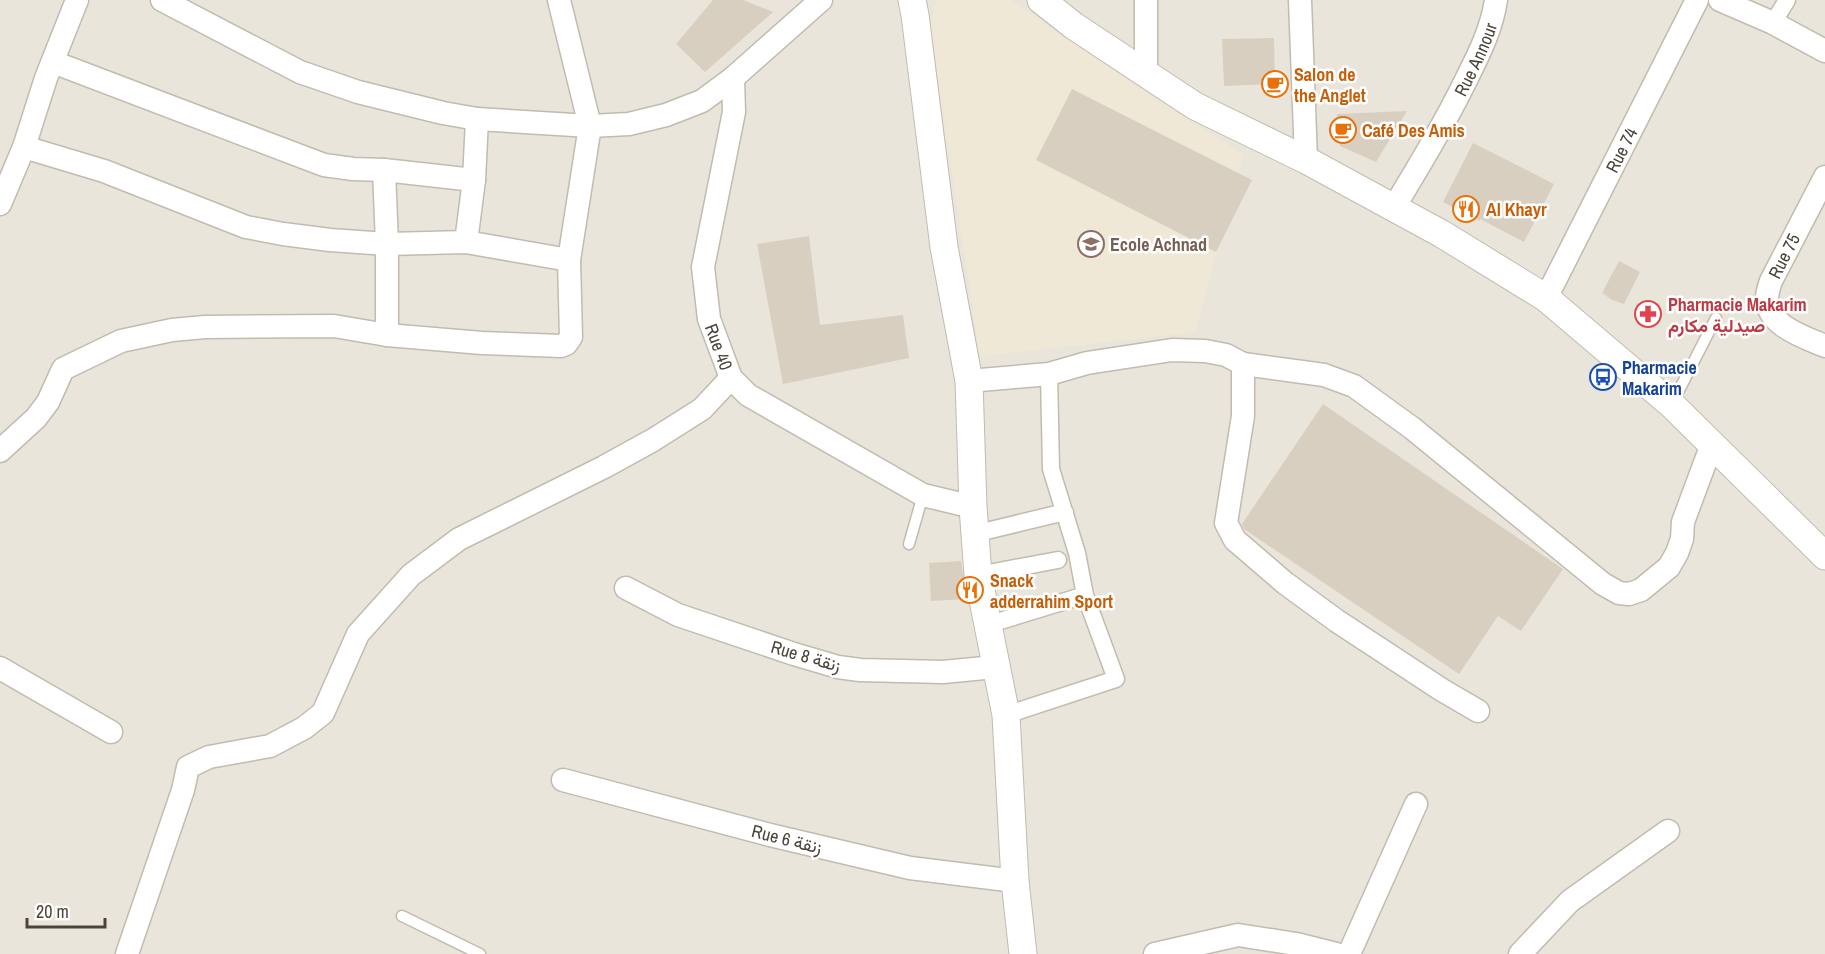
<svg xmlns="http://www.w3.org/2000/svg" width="1825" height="954" font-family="'Archivo Narrow',Vazirmatn,sans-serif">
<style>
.residential{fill:#eae5da}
.education{fill:#efe8d6}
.building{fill:#d8cfc1}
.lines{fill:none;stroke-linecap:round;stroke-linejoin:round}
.service-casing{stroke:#c2bbae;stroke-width:13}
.pedestrian-casing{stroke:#c2bbae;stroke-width:19}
.minor-casing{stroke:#c2bbae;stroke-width:25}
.tertiary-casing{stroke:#c2bbae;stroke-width:29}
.service{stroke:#fff;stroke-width:10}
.pedestrian{stroke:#fff;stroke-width:16}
.minor{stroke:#fff;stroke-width:22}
.tertiary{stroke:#fff;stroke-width:27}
.labels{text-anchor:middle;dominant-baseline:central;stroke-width:5;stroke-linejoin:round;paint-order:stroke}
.street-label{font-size:18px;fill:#4b4439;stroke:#fff}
.food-label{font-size:18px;font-weight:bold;fill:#c56008;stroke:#fff;text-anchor:start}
.education-label{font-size:18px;font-weight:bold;fill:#785e54;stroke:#fff;text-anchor:start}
.health-label{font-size:18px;font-weight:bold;fill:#be3a42;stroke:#fff;text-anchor:start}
.transit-label{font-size:18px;font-weight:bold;fill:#164399;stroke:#fff;text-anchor:start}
</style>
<rect width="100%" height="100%" fill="#f6f3ec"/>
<path class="residential" d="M0,0h1825v954h-1825z"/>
<path class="education" d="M937,0h74l130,90 103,65 -49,177 -215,24 -50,-330z"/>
<path class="building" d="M713,0h30l30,12 -68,60 -29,-28z
M1274,38l1,46 -51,2 -2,-47z
M1072,89l180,91 -36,72 -180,-92z
M1407,111l-31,51 -36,-16 -3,-32z
M1473,143l81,41 -30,58 -44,-23v2l-37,-19z
M809,236l11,89 83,-10 6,43 -126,26 -26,-140z
M1619,261l21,11 -16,32 -12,-4 -10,-7z
M1323,404l240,165 -42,62 -23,-15 -39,58 -215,-145 -2,-5z
M961,561l6,38 -36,2 -2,-38z"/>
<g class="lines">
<defs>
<path id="service" d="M1672,404l44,-86
M909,544l14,-49
M402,916l78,38"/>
<path id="pedestrian" d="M1773,23l14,-23
M974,534l91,-22
M978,575l80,-15
M987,625l98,-30
M1006,715l110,-36 -31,-84 -8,-42 -26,-84 -2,-95"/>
<g id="minor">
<path d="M162,0l138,72 58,20 85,21 34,6 113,7 39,-2 37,-9 36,-14 31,-23 88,-78"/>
<path d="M1146,0v74"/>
<path d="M1300,0l6,160"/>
<path d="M1720,0l53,23 52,28"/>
<path d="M53,62l271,103 29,4 31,1 90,10"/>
<path id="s1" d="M733,78l1,34 -31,155 6,52 22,59 17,17 175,100 50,12"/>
<path d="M24,147l80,24 142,56 37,7 47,6 57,4 79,-2 103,18"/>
<path d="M384,170l3,74v91"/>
<path d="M1825,177l-54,104c-2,5 -3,10 -4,15 -2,29 37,41 58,50"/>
<path d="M0,204l24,-57 22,-69 31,-78"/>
<path id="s2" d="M1393,209c26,-43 52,-86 74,-131 12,-24 25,-50 29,-78"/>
<path d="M466,242l8,-62 3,-61"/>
<path id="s3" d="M1546,298l151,-298"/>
<path d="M1243,364l81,11 30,11 58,42 191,156 16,9 10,1 12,-4 28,-23 8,-14 5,-14 1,-17 29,-78"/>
<path d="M969,381l80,-7 38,-11 85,-13 33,1 21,4 17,9v52l-17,107 9,17 50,43 52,38 105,69 36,21"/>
<path d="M0,451l36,-33 12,-16 15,-33 58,-28 51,-11 33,-3 129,-1 53,9 95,8 79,3 5,-2 5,-7 -2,-77 21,-134 -31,-126"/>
<path d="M626,588l52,27 116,39 44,13 22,3 83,2 52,-5"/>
<path d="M0,668l111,64"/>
<path d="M563,780l207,55 140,33 105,13"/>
<path d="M127,954l56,-164 5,-23 21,-10 61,-11 34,-18 19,-15 35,-79 53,-59 48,-36 145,-72 49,-27 49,-31 29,-31"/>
<path d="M1155,954l83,-19 58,9 40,10"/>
<path d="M1349,954l67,-150"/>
<path d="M1520,954l50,-53 98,-70"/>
</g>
<path id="tertiary" d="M912,0l3,15 29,232 25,134 4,126 5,68 28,140 9,166 8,73
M1041,0l33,26 121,80 111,54 136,74 104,64 126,107 153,151"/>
</defs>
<use href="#service" class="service-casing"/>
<use href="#pedestrian" class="pedestrian-casing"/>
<use href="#minor" class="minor-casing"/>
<use href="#tertiary" class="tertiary-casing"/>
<use href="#service" class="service"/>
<use href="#pedestrian" class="pedestrian"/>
<use href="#minor" class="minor"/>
<use href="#tertiary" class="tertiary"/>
</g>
<defs>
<symbol id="cafe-ring" viewBox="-11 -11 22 22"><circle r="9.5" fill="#fff" stroke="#e8710a" stroke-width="1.5"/><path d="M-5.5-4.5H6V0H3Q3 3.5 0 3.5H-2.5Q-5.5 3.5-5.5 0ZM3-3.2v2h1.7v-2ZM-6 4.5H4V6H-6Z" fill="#e8710a"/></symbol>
<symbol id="restaurant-ring" viewBox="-11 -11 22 22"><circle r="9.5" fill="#fff" stroke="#e8710a" stroke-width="1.5"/><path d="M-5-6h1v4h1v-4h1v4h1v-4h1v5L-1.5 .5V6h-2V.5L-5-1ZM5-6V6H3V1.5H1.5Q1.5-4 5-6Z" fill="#e8710a"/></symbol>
<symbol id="school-ring" viewBox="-11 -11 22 22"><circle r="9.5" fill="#fff" stroke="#8d6e63" stroke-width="1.5"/><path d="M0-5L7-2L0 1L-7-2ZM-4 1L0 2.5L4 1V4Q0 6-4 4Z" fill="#8d6e63"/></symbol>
<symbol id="pharmacy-ring" viewBox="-11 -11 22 22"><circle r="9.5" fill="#fff" stroke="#e0444e" stroke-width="1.5"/><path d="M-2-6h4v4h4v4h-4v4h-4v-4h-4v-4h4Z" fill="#e0444e"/></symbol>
<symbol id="bus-ring" viewBox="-11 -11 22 22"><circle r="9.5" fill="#fff" stroke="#1a4fb4" stroke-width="1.5"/><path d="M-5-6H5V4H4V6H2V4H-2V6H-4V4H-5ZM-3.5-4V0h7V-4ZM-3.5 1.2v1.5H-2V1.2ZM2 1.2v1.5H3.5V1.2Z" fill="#1a4fb4"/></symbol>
</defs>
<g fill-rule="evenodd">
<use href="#cafe-ring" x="1260" y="69" width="30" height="30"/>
<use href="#cafe-ring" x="1328" y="115" width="30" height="30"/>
<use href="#restaurant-ring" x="1451" y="194" width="30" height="30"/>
<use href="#school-ring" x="1076" y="229" width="30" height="30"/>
<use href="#pharmacy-ring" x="1633" y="299" width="30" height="30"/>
<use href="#bus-ring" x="1588" y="362" width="30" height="30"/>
<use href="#restaurant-ring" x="955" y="575" width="30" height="30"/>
</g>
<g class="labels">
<g class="street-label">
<text stroke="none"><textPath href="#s2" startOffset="171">Rue Annour</textPath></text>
<text stroke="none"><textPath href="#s3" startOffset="166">Rue 74</textPath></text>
<text transform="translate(1784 256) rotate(-63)">Rue 75</text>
<text stroke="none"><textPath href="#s1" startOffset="274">Rue 40</textPath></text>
<text transform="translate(806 656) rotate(16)">Rue 8 زنقة</text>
<text transform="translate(787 839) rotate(14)">Rue 6 زنقة</text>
</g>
<g class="food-label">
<text x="1294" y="74">Salon de<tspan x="1294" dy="21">the Anglet</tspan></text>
<text x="1362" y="130">Café Des Amis</text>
<text x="1486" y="209">Al Khayr</text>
<text x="990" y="580">Snack<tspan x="990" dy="21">adderrahim Sport</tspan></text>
</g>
<g class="education-label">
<text x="1110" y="244">Ecole Achnad</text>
</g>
<g class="health-label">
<text x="1668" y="304">Pharmacie Makarim<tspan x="1668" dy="21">صيدلية مكارم</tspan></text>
</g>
<g class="transit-label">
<text x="1622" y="367">Pharmacie<tspan x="1622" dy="21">Makarim</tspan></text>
</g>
</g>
<path d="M27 918v9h78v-9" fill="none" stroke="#4b4439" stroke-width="3"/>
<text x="36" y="918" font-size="18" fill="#4b4439" stroke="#ffffff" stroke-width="4.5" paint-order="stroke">20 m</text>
</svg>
